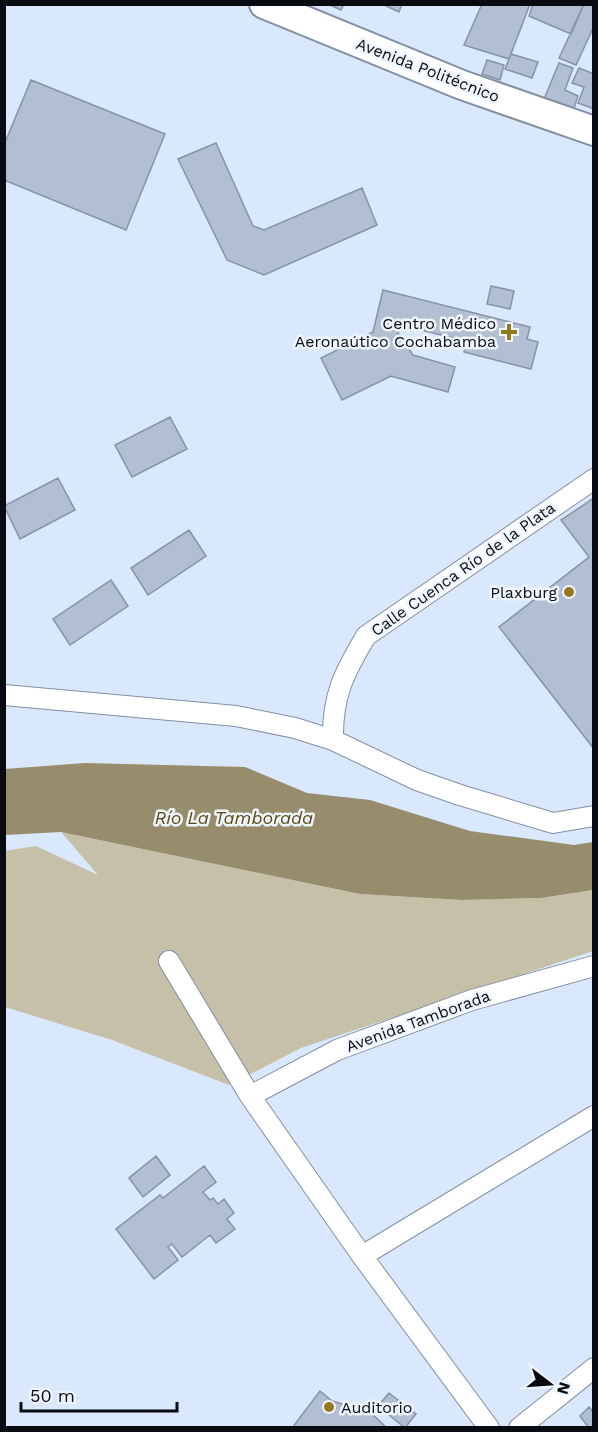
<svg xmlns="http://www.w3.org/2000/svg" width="598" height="1432" font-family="'Work Sans',sans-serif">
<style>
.green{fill:#c7c0a9}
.water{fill:#978c6c}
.building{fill:#b2bfd3;stroke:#8693a6;stroke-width:1.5}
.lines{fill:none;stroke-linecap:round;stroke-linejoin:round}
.street-casing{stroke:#828fa2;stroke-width:22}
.secondary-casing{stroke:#828fa2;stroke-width:32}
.street{stroke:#fff;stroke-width:20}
.secondary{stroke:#fff;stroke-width:28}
.poi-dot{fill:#92781e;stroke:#eff5fd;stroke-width:2}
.labels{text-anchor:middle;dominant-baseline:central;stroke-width:5;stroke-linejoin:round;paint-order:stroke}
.street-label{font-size:16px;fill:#080c12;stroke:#eff5fd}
.poi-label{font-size:16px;fill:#080c12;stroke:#eff5fd;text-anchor:end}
.water-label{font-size:18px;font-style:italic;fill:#5a490c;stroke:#eff5fd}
</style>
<rect width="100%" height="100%" fill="#dae8fd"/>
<path class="green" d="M61,832l299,62 102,6 79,-2 52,-8v61l-292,97 -72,37 -117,-45 -107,-33 -1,-156 32,-5 62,29z"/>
<path class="water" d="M85,763l160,4 62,26 63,7 100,31 104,14 19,-3v48l-52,8 -79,2 -102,-6 -299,-62 -56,3v-66z"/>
<path class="building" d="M328,4h16l-3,6z
M382,4h20l-3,8z
M482,4h48l-21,55 -45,-14z
M533,4h51l-13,30 -42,-18z
M584,4h10v22l-18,39 -17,-7z
M511,54l27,8 -6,16 -27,-9z
M487,60l17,5 -4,15 -18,-6z
M559,63l14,5 -8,22 13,6 -4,12 -30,-9z
M579,68l15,6v35l-16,-6 6,-16 -12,-4z
M31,80l134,54 -39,96 -122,-50v-35z
M216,143l37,83 11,4 98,-42 15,37 -113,50 -37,-15 -49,-101z
M491,286l23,5 -4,18 -23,-5z
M383,290l147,37 -3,12 11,3 -7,27 -67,-17 2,-11 -66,-16 -2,8 15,22 42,12 -7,25 -57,-16 -49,24 -21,-42 52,-26z
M170,417l17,32 -55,28 -17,-32z
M58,478l17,32 -55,29 -16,-33z
M594,498v251l-95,-122 90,-70 -28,-37z
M189,530l17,26 -58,39 -17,-27z
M111,580l17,26 -58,39 -17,-26z
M156,1156l14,19 -27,22 -14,-19z
M204,1166l12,16 -13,10 7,8 3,-2 5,6 6,-5 10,14 -7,6 8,10 -19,14 -6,-8 -28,22 -10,-13 -4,3 10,13 -24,19 -38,-50 44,-34 3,3z
M320,1391l12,10 38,11 17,16h-95z
M389,1393l27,21 -11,14 -27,-22z
M589,1407l5,6v15h-5l-9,-12z"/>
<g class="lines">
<defs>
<path id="street" d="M4,695l232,21 59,12 38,12 84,40 43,15 93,28 41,-7
M333,740c-1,-44 11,-67 33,-104l228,-157
M169,961l81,135 112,160 127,172
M250,1096l87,-46 135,-50 122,-34
M362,1256l232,-140
M519,1428l75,-60"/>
<path id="secondary" d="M264,4l198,81 132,46"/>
</defs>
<use href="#street" class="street-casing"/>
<use href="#secondary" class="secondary-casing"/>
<use href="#street" class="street"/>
<use href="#secondary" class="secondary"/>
</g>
<g class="poi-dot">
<path d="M506 323h6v6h6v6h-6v6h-6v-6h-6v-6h6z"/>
<circle cx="569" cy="592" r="6"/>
<circle cx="329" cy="1407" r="6"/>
</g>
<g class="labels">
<g class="street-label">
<text transform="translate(428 70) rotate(21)">Avenida Politécnico</text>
<text transform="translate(463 569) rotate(-35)">Calle Cuenca Río de la Plata</text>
<text transform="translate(418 1021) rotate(-20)">Avenida Tamborada</text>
</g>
<g class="poi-label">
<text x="496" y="323">Centro Médico<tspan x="496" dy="18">Aeronaútico Cochabamba</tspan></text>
<text x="557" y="592">Plaxburg</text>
<text x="341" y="1407" text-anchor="start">Auditorio</text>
</g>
<g class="water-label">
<text x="234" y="817">Río La Tamborada</text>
</g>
</g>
<rect width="598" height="1432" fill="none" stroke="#080c12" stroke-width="12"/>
<g transform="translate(550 1384) rotate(107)" stroke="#eff5fd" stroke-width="4.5" paint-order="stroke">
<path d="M0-4.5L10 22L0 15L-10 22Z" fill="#080c12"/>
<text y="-9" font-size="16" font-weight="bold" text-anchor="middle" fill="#080c12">N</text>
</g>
<path d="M21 1402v9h156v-9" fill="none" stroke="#080c12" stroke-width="3"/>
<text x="30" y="1402" font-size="18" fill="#080c12" stroke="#eff5fd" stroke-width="4.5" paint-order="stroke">50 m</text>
</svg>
